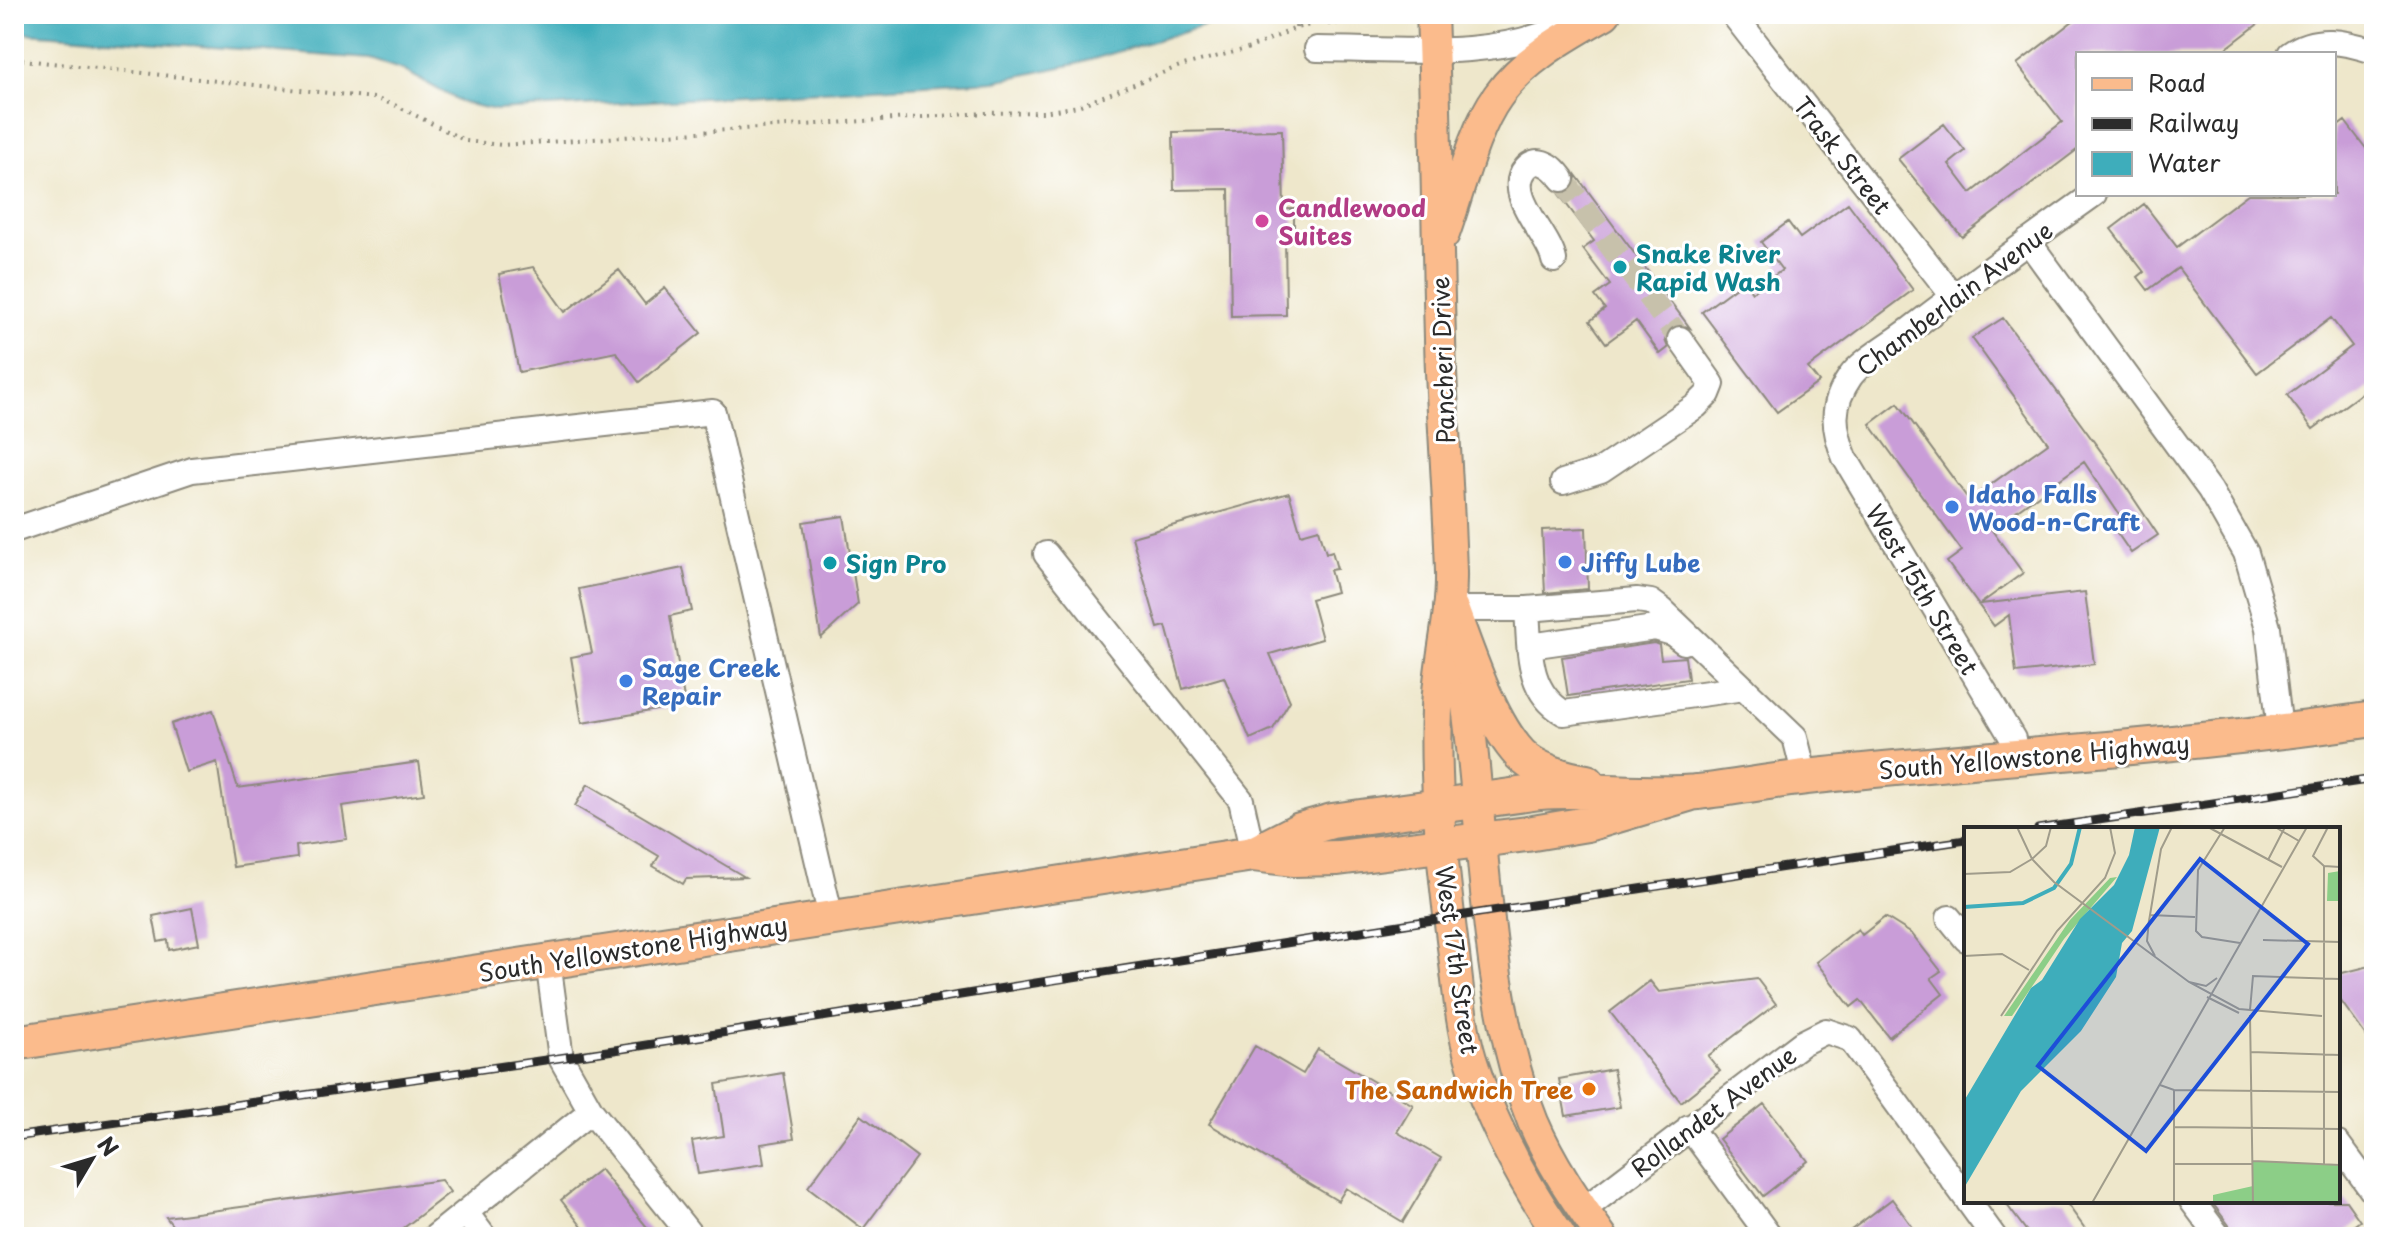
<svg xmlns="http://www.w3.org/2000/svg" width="2388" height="1251" font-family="'Playpen Sans',sans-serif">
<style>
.water{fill:#3eadbb;stroke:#346c73;stroke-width:2}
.building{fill:#c99dd8}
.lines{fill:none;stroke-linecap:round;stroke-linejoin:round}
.minor-tunnel{stroke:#c7c1ab;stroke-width:24;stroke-dasharray:24 12;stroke-linecap:butt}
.minor-casing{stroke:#8c897b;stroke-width:28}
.major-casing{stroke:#8c897b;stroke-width:34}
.highway-casing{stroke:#8c897b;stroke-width:38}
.path{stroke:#8c897b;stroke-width:4;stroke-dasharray:2 6;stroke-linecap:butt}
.minor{stroke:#fff;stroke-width:24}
.major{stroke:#fbbb8c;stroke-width:30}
.highway{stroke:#fbbb8c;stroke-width:34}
.rail-casing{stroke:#2b2b2b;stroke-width:9}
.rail{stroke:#fff;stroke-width:6;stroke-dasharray:18;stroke-linecap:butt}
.hotel-dot{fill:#d1479c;stroke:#fff;stroke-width:3}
.culture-dot{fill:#0f9aa8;stroke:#fff;stroke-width:3}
.shop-dot{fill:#3f7fe0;stroke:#fff;stroke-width:3}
.food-dot{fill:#e8710a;stroke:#fff;stroke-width:3}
.labels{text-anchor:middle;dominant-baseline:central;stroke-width:6;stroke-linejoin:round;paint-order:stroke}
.street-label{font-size:24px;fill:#2b2b2b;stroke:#fff}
.hotel-label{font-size:24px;font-weight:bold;fill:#b23c85;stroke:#fff;text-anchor:start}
.culture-label{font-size:24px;font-weight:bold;fill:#0d838f;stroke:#fff;text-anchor:start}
.shop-label{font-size:24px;font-weight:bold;fill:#366cbe;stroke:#fff;text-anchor:start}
.food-label{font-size:24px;font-weight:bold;fill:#c56008;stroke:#fff;text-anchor:end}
.inset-river{fill:none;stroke:#3eadbb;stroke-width:4}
.inset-road{fill:none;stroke:#a09c8b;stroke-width:2}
.view{fill:#1d4ed8;fill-opacity:0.15;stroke:#1d4ed8;stroke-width:4}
.inset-edge{fill:none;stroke:#2b2b2b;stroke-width:4}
</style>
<rect width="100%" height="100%" fill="#fff"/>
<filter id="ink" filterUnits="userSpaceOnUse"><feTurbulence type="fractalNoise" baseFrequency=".0125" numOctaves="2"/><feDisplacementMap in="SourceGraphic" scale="16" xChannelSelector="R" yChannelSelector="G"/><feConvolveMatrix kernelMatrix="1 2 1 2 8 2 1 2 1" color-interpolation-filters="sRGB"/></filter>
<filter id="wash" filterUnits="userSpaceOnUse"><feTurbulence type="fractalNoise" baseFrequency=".006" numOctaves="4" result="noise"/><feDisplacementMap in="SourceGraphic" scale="32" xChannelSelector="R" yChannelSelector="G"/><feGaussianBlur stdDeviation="1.8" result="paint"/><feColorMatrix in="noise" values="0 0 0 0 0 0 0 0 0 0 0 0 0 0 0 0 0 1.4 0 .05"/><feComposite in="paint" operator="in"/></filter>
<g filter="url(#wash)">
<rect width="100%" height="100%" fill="#eee7cb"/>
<path class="water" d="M14,14h1221l-8,5 -147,44 -85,18 -499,29 -33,-7 -60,-33 -34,-11 -355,-27z"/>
<g id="blocks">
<path class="building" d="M2082,14h189l-52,40h-141v95l-116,88 -64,-78 46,-35 21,27 -16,13 22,29 91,-71 -45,-58z
M2345,121l29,38v225l-61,45 -26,-34 65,-49 -21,-28 -74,55 -79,-105 -30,22 -10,-13 6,-5 -33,-43 33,-25 33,43 71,-53h86v-65z
M1282,130l2,79h10v24h-9l1,82 -55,1 -2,-127 -55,1 -1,-58z
M1576,175l114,153 -11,-4 -8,3 -6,13 3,8 -8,6 -24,-33 -30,22 -16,-22 15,-12 -10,-13 15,-11 -27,-36 11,-8 -36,-48 13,-2 5,-7z
M1848,203l65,87 -105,78 11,14 -42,30 -75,-100 42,-31 8,11 30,-22 -21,-28 27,-20 12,16z
M533,267l32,45 54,-42 26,34 20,-16 36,45 -62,49 -23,-30 -97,20 -20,-98z
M2003,318l111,151 44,66 -27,18 -18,-26 10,-7 -39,-58 -93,67 32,44 -43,31 105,-12 9,72 -78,9 -7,-58 -15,11 -47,-64 15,-11 -92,-127 28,-21 71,97 79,-57 -76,-105z
M1289,493l12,41 18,-5 7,24 6,-2 5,18 -7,1 6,22 -25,7 11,40 -52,15 20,47 -17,28 -23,10 -26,-62 -41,12 -17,-63 -8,2 -26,-91z
M844,516l14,88 -37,34 -18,-116z
M1586,528l2,61 -43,4 -3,-63z
M683,568l9,43 -22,5 15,89 -103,18 -11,-66 21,-4 -13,-64z
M1654,643l5,2 2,14 24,-2 3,22 -120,17 -6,-39z
M213,710l25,78 181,-26 5,32 -82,12 5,33 -51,7 1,12 -64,9 -16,-105 -31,10 -15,-48z
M588,784l157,93 -59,2 -3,5 -30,-18 6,-10 -84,-50z
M192,908l7,36 -30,6 -1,-10 -10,2 -5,-26z
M1885,917l27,17 29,37 -10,7 12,16 -54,43 -29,-37 -9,7 -35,-45 42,-33 4,6z
M2374,965v82l-36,-50v-23z
M1757,979l19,25 -68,52 12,15 -39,31 -71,-90 40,-31 9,11z
M1255,1046l48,28 15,-25 95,56 -16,27 44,26 -38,64 -57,-34 -8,13 -129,-77z
M1613,1069l7,38 -54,9 -7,-37z
M783,1073l11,66 -33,5 3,20 -66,10 -6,-33 32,-5 -8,-52z
M1764,1104l44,57 -45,35 -44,-57z
M861,1115l56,42 -54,72 -55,-42z
M600,1169l55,68h-65l-29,-37z
M441,1180l9,12 -58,45h-211l-15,-20z
M1892,1199l28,38h-78z
M2004,1201h61l21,29 -9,7h-46z
M2211,1201h135l14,20 -22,16h-104l-3,-9z"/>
</g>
</g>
<g filter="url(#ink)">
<use href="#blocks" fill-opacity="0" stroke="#8c897b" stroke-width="2"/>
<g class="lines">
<path class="minor-tunnel" d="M1562,179l118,160"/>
<defs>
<path id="minor" d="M1733,14l220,282
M1317,49c81,0 174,12 250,-24
M2290,54c26,-19 55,-12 84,-3
M2028,241l182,249 36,63 22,75 12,102
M1554,260c-5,-26 -51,-66 -28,-92 5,-6 11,-7 17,-5 9,3 14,9 19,16
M1563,482l38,-12 95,-64 12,-12 4,-10 -32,-45
M14,530l178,-60 521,-58 118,506
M1046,554l195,246 12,54
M1451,609h76l110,-9 14,2 11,8 133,127 10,40
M1527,609c3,39 -1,82 37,104l180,-25
M1530,646l125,-18 17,5 12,9
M2016,759l-3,-20 -168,-281c-12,-30 -15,-52 5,-81 10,-15 41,-33 57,-45 61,-47 124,-93 187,-138
M1949,918l17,21
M548,961l13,97 30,53 101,126
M1689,1127l81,110
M2338,1144l36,49
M1968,1201l26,36
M2192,1201l27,36
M1583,1210l219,-167 24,-12 24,8 116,159
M466,1213l18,24
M435,1237l156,-126"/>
<path id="major" d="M1432,14c5,119 5,239 9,358 3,67 8,133 10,200 1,47 -13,91 -14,137 -3,80 6,160 16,238 5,37 7,76 18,112 20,64 52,123 90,178
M1444,234c15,-41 29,-104 54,-138 26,-37 69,-60 107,-82
M1459,655c19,105 21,214 37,320 8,50 18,100 37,147 18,42 43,78 69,115"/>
<path id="highway" d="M1451,609c16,42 38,112 69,145 15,16 46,25 67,28
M1253,854l47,-24 32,-9 208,-29c52,-4 105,5 158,0 36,-4 72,-11 108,-15 189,-21 380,-30 568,-58
M14,1043l1239,-189 41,5 44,-1 189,-24 60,-10 108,-32"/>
</defs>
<use href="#minor" class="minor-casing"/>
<use href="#major" class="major-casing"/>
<use href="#highway" class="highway-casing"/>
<path class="path" d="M1328,24l38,-3 13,-7
M1296,28l1,-14
M14,59l360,39 23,8 69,35 36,4 483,-32 59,-1 34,-6 102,-40 70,-18 46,-20 15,-3"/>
<use href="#minor" class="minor"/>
<use href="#major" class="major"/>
<use href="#highway" class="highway"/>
<defs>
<path id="rail" d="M2038,829l336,-50
M14,1137l607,-88 791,-126 554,-83"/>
</defs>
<use href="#rail" class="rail-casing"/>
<use href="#rail" class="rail"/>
</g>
</g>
<circle class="hotel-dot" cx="1262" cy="221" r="8"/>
<g class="culture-dot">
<circle cx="1620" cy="267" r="8"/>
<circle cx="830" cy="563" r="8"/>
</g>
<g class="shop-dot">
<circle cx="1952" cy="507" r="8"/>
<circle cx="1565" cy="562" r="8"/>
<circle cx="626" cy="681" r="8"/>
</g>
<circle class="food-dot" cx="1589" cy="1089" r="8"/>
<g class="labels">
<g class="street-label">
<text transform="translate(1843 155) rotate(52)">Trask Street</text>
<text transform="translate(1954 298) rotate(-37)">Chamberlain Avenue</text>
<text transform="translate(1442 360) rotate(-92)">Pancheri Drive</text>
<text transform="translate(1923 589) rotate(59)">West 15th Street</text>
<text transform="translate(2034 756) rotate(-5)">South Yellowstone Highway</text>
<text transform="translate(633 948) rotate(-9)">South Yellowstone Highway</text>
<text transform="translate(1458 960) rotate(82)">West 17th Street</text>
<text transform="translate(1713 1111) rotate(-37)">Rollandet Avenue</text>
</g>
<g class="hotel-label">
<text x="1278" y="207">Candlewood<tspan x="1278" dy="28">Suites</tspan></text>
</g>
<g class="culture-label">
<text x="1636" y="253">Snake River<tspan x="1636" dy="28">Rapid Wash</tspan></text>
<text x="846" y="563">Sign Pro</text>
</g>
<g class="shop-label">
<text x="1968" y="493">Idaho Falls<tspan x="1968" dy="28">Wood-n-Craft</tspan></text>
<text x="1581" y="562">Jiffy Lube</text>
<text x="642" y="667">Sage Creek<tspan x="642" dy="28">Repair</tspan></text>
</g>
<g class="food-label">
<text x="1573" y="1089">The Sandwich Tree</text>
</g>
</g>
<g transform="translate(1964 827)">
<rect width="376" height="376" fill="#eee7cb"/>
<path d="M376,44v30h-13l1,-28zM153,50l-53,62 -52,77h-8l66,-96 40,-42zM289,334l87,4v38h-127v-8l40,-9z" fill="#8cce87"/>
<path d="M171,0h25l-28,104 -10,12 -6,34 -35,54 -60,60 -57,97v-87l67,-113 11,-8 38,-61 34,-34 15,-30z" fill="#3eadbb"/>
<path class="inset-river" d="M0,80l59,-4 31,-15 17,-24 9,-37"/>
<path class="inset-road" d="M53,0l15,32 22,23 135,100 50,27 83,7M244,0l74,40M261,0l-27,43 -2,61 6,6 38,6M311,0l24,14M364,0l-15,29 11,10 16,1M68,32l14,-13 5,-19M304,33l17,-33M0,47l46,-2 22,-13M186,88l45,2M185,93l-2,21 8,15M185,94l12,-72 11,-22M299,113l77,2M0,129l38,-2 27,16M225,155l17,4 11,-8M243,170l32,16M286,183l3,-34 87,3M286,188l3,188M37,189l56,-85 48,-53 10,-25 -5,-26M287,225l89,3M196,258l14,5 166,2M210,263v113M210,300l166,2M289,334l87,4M210,337h79M360,337v-298M128,376l215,-376"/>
<path class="view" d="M236,32l108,85 -162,207 -108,-85z"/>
<rect width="376" height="376" class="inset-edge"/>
</g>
<rect width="2388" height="1251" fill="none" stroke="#fff" stroke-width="48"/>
<rect x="2076" y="52" width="260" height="144" fill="#ffffff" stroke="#aaaaaa" stroke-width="2"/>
<rect x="2092" y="78" width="40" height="12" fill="#fbbb8c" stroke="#aaaaaa" stroke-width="2"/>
<text x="2148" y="92" font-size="24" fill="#2b2b2b">Road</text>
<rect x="2092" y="118" width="40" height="12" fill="#2b2b2b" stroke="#aaaaaa" stroke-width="2"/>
<text x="2148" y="132" font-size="24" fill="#2b2b2b">Railway</text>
<rect x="2092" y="152" width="40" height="24" fill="#3eadbb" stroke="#aaaaaa" stroke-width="2"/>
<text x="2148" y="172" font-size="24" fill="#2b2b2b">Water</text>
<g transform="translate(92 1159) rotate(52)" stroke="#ffffff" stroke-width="6" paint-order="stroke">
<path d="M0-6L14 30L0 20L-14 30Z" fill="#2b2b2b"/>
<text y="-12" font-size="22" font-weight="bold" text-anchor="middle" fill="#2b2b2b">N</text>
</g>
</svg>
